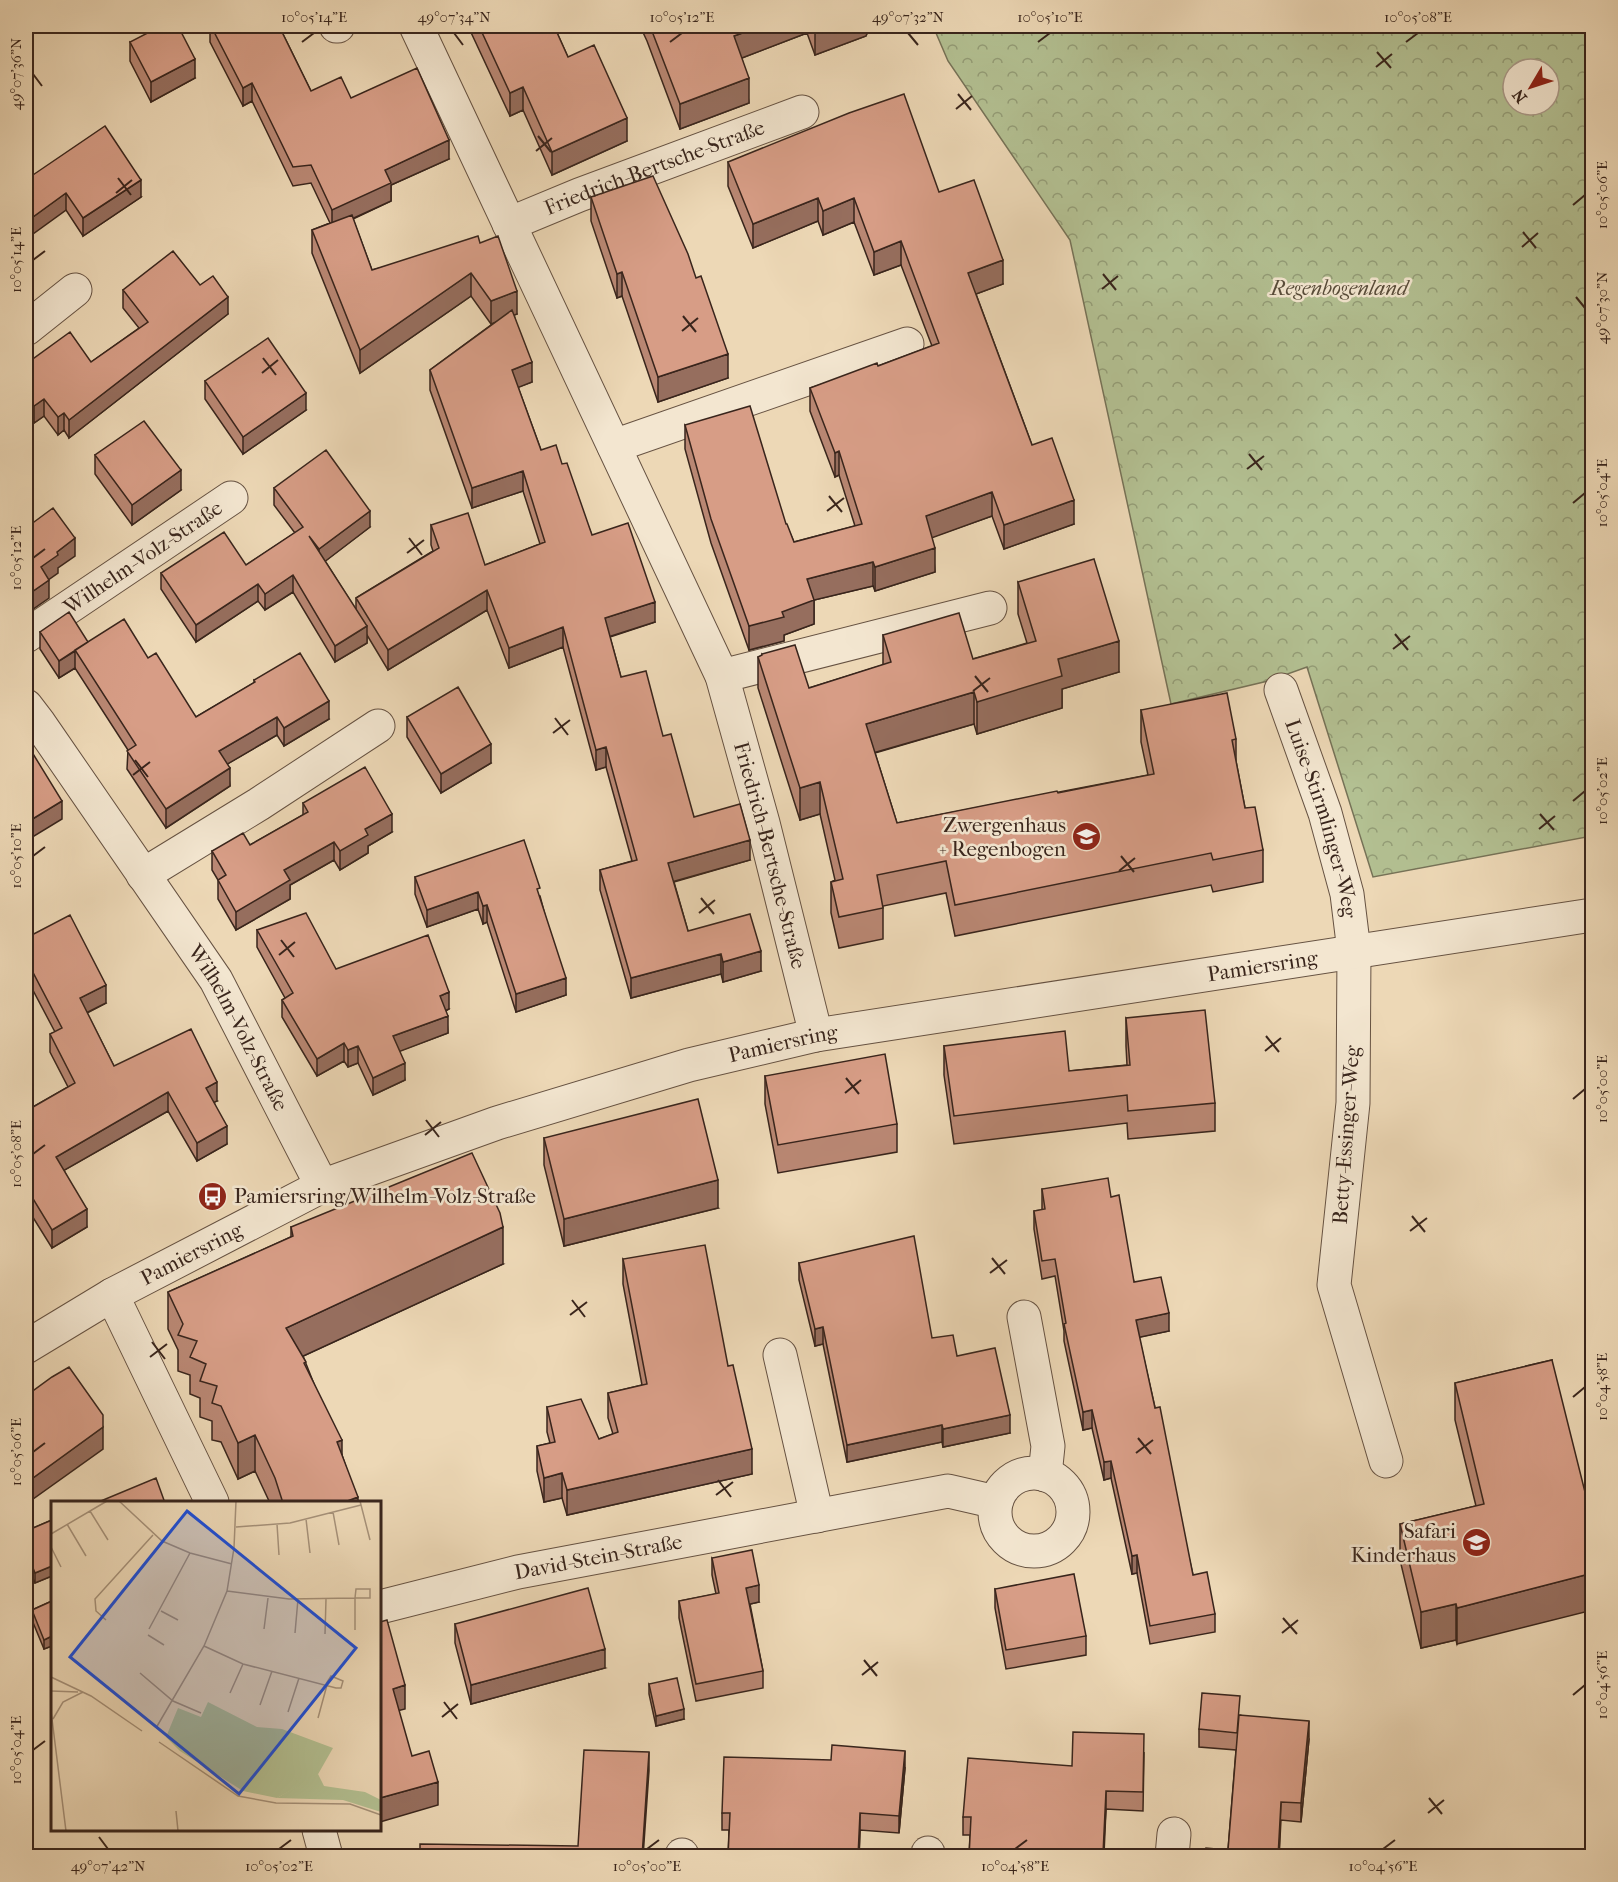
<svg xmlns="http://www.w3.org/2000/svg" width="1618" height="1882" font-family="'IM FELL French Canon',serif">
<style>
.park{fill:url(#park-crowns);stroke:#767257;stroke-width:1.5;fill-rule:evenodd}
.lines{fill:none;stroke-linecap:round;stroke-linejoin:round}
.minor-casing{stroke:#665242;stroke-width:35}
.minor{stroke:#f3e6d0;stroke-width:33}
.wall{fill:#b98773;stroke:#39251c;stroke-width:1.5}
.shaded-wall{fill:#966e5e;stroke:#39251c;stroke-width:1.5}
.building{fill:#d79d86;stroke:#39251c;stroke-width:1.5}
.ticks{fill:none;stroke:#39251c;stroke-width:2}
.labels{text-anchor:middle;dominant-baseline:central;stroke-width:5;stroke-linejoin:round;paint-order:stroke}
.street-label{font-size:21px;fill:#39251c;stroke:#f3e6d0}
.park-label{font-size:21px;font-style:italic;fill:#584c3a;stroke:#f3e6d0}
.poi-label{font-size:21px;fill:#39251c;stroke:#f3e6d0;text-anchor:end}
.inset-road{fill:none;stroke:#a59078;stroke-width:1.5}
.view{fill:#1d4ed8;fill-opacity:0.15;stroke:#1d4ed8;stroke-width:3}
.inset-edge{fill:none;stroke:#39251c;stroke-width:3}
.neatline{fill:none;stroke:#39251c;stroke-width:2}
.ticks-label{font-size:15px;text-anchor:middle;fill:#39251c}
</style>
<defs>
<pattern id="park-crowns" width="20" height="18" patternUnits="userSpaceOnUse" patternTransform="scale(1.5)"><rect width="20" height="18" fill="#b3c092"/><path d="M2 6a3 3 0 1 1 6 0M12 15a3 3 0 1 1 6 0" fill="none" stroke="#939c76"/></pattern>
</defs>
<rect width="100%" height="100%" fill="#edd8b6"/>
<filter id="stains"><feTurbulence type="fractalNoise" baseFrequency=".00333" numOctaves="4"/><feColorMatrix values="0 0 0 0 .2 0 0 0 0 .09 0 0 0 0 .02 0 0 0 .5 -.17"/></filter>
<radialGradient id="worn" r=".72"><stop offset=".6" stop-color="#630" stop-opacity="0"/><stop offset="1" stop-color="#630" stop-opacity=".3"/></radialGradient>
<path class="park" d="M933,26h651l8,56v754l-219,41 -66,-210 -39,14 -97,23 -101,-464 -122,-179zM1513,69h36v36h-36z"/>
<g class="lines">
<defs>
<g id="minor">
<path d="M336,26h2"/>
<path id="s1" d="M416,26l306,650 41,147 53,212"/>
<path id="s2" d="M509,224l70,-29 223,-83"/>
<path d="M26,329l49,-39"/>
<path d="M614,446l293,-102"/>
<path id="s3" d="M26,636l205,-138"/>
<path d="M722,676l268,-68"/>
<path id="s4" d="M1281,690l44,123 22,81 7,57 -1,152 -19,182 52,176"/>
<path id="s5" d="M26,706l13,17 177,257 106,206"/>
<path d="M143,875l116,-71 119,-78"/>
<path d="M112,1295l100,207"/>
<path d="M1024,1317l24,129 -3,29"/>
<path id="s6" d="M26,1347l86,-52 210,-109 175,-63 192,-58 127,-30 776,-120"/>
<path d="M780,1355l37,161"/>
<circle cx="1034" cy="1512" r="39"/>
<path id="s7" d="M380,1607l138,-35 430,-81 48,11"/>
<path d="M319,1830l7,26"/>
<path d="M682,1856v-1"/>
<path d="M928,1856v-3"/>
<path d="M1172,1856l2,-22"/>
</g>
</defs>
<use href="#minor" class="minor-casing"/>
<use href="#minor" class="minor"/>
</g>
<path class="wall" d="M210,26h69l32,65 40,7 98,61 -58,26v16l-38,18 19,51 108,-27 37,71 -3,1 18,67 -14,5 23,63 21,14 30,71 63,87 -45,15 11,40 42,59 31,81 56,43 -76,22 14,49 73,40 -38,11 -2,-8 -90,24 -31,-108v-20l32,-9 -26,-94 -10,3 -33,-123 -54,21 -22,-58 -99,60 -21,-35v8l-32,19 -42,-70 -28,18 -7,-9 -62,41 -35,-53v-16l85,-8 49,-32 -21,-28v-17l96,39 -45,34 31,49v-12l77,-47 -2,-6v-20l54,40 55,-21 -17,-53 -51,17 -42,-118v-20l65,-48 -4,2 -20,-28 -111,77 -48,-120v-23l18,-7 -19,-40 -18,3 -41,-85 -9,5 -33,-64z
M468,26h86l14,31 59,84 -75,34 -29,-65 -13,6z
M640,26h230l-4,10 -51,19 -8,-22 -65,25 7,45 -69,26 -33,-88z
M130,42l65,36 -44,24 -21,-41z
M728,162l211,30 64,92 -27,10 56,151 42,79 -70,25 -12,-33 -60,21 3,35 -60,19 -2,-5 -59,14v24l-30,11v6l-35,9 -38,-107 -26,-94v-24l101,99 8,18 61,-16 -16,-51 -4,2 -25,-66v-23l68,-22 54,-20 -31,-81 -27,10 -20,-53 -31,13 -5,-14 -65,27 -25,-62z
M27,179l114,18 -58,39 -17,-26z
M591,197l137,181 -70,24 -36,-106 -5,2 -26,-77z
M200,285l28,29 -159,124 -5,-8 -6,5 -14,-19 -10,7 -8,-11v-48l65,-2 48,-34 -16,-20v-18z
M205,381l101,29 -63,44 -38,-55z
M95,455l86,35 -49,35 -37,-51z
M1018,582l101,90 -57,17v19l-85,26 -3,-10 -99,29 22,70 251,-48 -7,-33v-32l95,29v22l9,47 18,42v32l-50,10 -2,-7 -256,51 -9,-43 -63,13v33l-44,9 -8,-35v-31l4,-2 -15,-66 -20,6 -42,-132v-31l4,-1v-2l47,34 74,-23v-30l90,24 54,-16 -9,-29z
M40,632l48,10 60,16 48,59 58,-34v-3l75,39 -45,27 -7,-11 -50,29 3,22 -64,42 -39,-59 1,-19 -53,-82 -16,10 -19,-29z
M407,717l84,46 -50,30 -34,-56z
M303,803l89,29 -24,14v7l-28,17 -6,-10 -44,25v14l-54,31 -18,-31v-19l-6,-10v-19l38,-6 53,-30z
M415,877l125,19 26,99 -50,17 -29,-90 -4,2 -5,-15 -51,18 -12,-33z
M257,930l79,39 113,40 -3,2 2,22 -49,18 6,29 -32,15 -15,-32 -10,4 -4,-6 -27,15 -35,-59v-17l3,-2 -28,-51z
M26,938l80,65 -19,10 27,53 103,35 -3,1 13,42 -30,17 -29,-50 -104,59 23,57 -35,21 -23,-37 -3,-100 42,-24 -18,-35v-18l5,-2 -29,-55z
M1126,1018l89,85v28l-87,8 -1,-16 -173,21 -10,-69v-29l125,25 58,-6 -1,-19z
M765,1076l132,48v28l-119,21 -13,-69z
M544,1138l174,70 -154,38 -20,-81z
M1042,1189l69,8 23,85 35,49 -30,6 54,238 22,39v18l-65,12 -13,-71 -5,1 -21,-96 -7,2 -12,-52 -9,2 -19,-89v-10l-9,-55 -13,3 -8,-50v-18l8,-1z
M291,1227l212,37 -200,92 39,99 16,48h-88l-15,-32 -17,8 -17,-37 -9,-2v-19l-12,-4v-19l-10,-4v-19l-12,-4v-21l-10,-21v-37l123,-55z
M623,1259l105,107 24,108 -185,41 -5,-17 -18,4 -7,-31v-25l13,-3 -3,-11v-25l52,32 14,-5 -5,-16v-25l34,-8 -19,-101z
M799,1263l133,75 25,18 53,77 -67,14 -1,-5 -95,20 -24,-118 -8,2 -16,-66z
M1552,1360l-95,284 -1,-4 -35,8 -21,-88v-36l76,-18 -21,-86v-37z
M52,1520v56l-17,7 -9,-23v-29z
M712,1558l47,44 -9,2 13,67v17l-67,13 -17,-83v-17l37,-7 -4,-19z
M995,1589l91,47v19l-80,14 -11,-61z
M52,1601v45l-8,3 -12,-29v-10z
M455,1624l150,44 -134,36 -16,-61z
M649,1684l35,35 -28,7 -7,-32z
M1240,1715l69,24 -8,83 -20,-2 -2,37h-73l22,-7 8,-100 -37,-3v-18z
M1144,1753l-1,58 -37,-2 -2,45 -135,3 1,-22h-7v-18l109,-51z
M905,1768l-6,65 -39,-3 -1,27h-131l1,-27h-7v-17z"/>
<path class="shaded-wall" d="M762,26h45v7l-73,28v-25z
M827,26h43l-4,10 -51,19v-25z
M195,59v19l-44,24v-20z
M749,78v25l-69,26v-25z
M252,83v18l-9,5v-18z
M523,87v23l-13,6v-23z
M33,92v17l-7,6v-17z
M627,118v23l-75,34v-23z
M449,140v19l-58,26v16l-59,27v-18l53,-40z
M141,180v17l-58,39v-18z
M66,193v17l-40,29v-17z
M818,198v23l-65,27v-24z
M854,198v24l-31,13v-24z
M901,241v24l-27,10v-23z
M1003,260v24l-35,13v-24z
M622,272v24l-5,2v-24z
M471,273v23l-111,77v-23z
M28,275v18l-2,1v-17z
M517,291v23l-26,10v-23z
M228,297v17l-159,124v-18z
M728,354v24l-70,24v-25z
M532,362v20l-20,8v-20z
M306,393v17l-63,44v-17z
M44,399v17l-10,7v-17z
M64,413v17l-6,5v-18z
M839,451v24l-4,2v-24z
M181,470v20l-49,35v-20z
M523,471v20l-51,17v-20z
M992,492v24l-66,24v-24z
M1074,500v24l-70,25v-24z
M370,511v16l-51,39v-17z
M75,538v18l-17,12v5l-17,12v-18l16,-15z
M935,548v24l-60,19v-24z
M873,562v24l-59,14v24l-30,11v6l-35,9v-24l33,-14 25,-33z
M293,575v17l-28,18v-16z
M49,580v18l-23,16v-18z
M258,584v17l-62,41v-17z
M487,590v20l-99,60v-20z
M655,602v20l-50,16v-20z
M367,626v17l-32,19v-16z
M563,627v20l-54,21v-20z
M1119,641v31l-57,17v19l-85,26v-32l81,-43z
M75,651v17l-16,10v-17z
M974,692v32l-108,31v-31z
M329,701v18l-45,27v-18z
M277,717v18l-58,34v-18z
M491,744v19l-50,30v-19z
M606,747v20l-10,3v-20z
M230,768v18l-64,42v-19z
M820,782v32l-20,6v-32z
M62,801v18l-36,22v-18z
M392,814v18l-24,14v7l-28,17v-19l25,-22z
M750,840v20l-82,23v-20z
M334,842v18l-44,25v14l-54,31v-18l48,-42z
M478,892v17l-51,18v-17z
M487,905v17l-4,2v-18z
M33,924v10l-7,3v-9z
M761,951v20l-38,11v-20z
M721,954v20l-90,24v-20z
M566,978v17l-50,17v-18z
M106,985v18l-26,13v-18z
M449,992v17l-9,4v-17z
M448,1016v17l-55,21v-18z
M344,1043v18l-27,15v-17z
M358,1046v17l-10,4v-17z
M405,1063v17l-32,15v-17z
M217,1082v19l-11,5v-18z
M168,1092v19l-112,64v-18z
M227,1126v18l-30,17v-18z
M718,1180v28l-154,38v-27z
M29,1192v19l-3,1v-18z
M87,1209v18l-35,21v-18z
M503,1227v37l-217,100v-36z
M1169,1313v18l-33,7v-18z
M823,1327v17l-8,2v-17z
M1092,1410v18l-9,2v-18z
M1010,1415v18l-67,14v-18z
M942,1425v17l-95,20v-17z
M103,1427v22l-77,55v-21z
M255,1435v36l-17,8v-36z
M342,1440v36l-5,-34z
M752,1449v25l-185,41v-25z
M1111,1461v17l-7,2v-18z
M562,1473v25l-18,4v-24z
M358,1497v6h-16z
M1137,1555v18l-5,1v-18z
M52,1566v10l-17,7v-10z
M1593,1573v37l-136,34v-36z
M759,1585v17l-13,3v-17z
M1456,1604v36l-35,8v-36z
M52,1636v10l-8,3v-9z
M605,1649v19l-134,36v-19z
M405,1685v24l-12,3v-23z
M684,1709v10l-28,7v-10z
M1309,1721v18l-8,83v-19z
M905,1751v17l-6,65v-17z
M649,1752v19l-6,86h-1z
M438,1782v23l-58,17v-24z
M1106,1791v18l-3,48z
M1281,1802l-2,55h-1z
M860,1813v17l-1,27h-1z"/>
<path class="building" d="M161,26h17l17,33 -44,23 -21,-40z
M211,26h68l32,65 30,-14 10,21 66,-30 32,72 -64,30 6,13 -59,27 -21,-45 -18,2 -41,-84 -9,5z
M479,26h75l14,31 26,-12 33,73 -75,34 -29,-65 -13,6z
M650,26h112l-28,10 15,42 -69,26z
M813,26h14l-12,4z
M26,82l7,10 -7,6z
M904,94l35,98 35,-12 29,80 -35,13 64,172 20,-7 22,62 -70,25 -12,-33 -66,24 9,32 -60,19 -2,-5 -66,17 7,21 -32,12 2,5 -35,9 -38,-107 -26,-94 65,-19 36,118h1l7,18 68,-18 -23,-73 -4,2 -25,-65 67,-25 1,3 61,-23 -38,-102 -27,11 -20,-54 -31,13 -5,-13 -65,26 -25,-62 121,-49z
M105,126l36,54 -58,38 -17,-25 -40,29v-45l1,2z
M653,176l35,78 8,24 5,-2 27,78 -70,23 -36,-105 -5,2 -26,-77z
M352,215l20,55 106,-34 2,7 18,-7 19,55 -26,10 -20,-28 -111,77 -48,-120z
M173,251l27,34 13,-9 15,21 -159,123 -5,-7 -6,4 -14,-18 -10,7 -8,-11v-31l44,-32 21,30 57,-40 -25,-32z
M512,310l20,52 -20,8 29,80 15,-5 6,19 5,-1 25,72 36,-12 27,79 -50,16 16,59 25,-6 17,65 8,-2 23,83 46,-13 10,36 -82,23 20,68 62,-17 11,37 -38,11 -2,-8 -90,24 -31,-108 37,-10 -31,-113 -10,3 -33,-123 -54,21 -22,-58 -99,60 -32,-52 83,-50 -8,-23 37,-12 17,52 60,-23 -22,-71 -51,17 -42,-118z
M268,338l38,55 -63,44 -38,-56z
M144,421l37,49 -49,35 -37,-50z
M326,450l44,61 -51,38 -10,-13 58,90 -32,20 -42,-71 -28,19 -7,-10 -62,41 -35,-52 63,-41 22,33 57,-38 -29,-39z
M53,508l22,30 -18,14 1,3 -17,12 8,13 -23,16v-86l8,12z
M1094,559l25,82 -61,18 4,17 -85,26 -3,-10 -108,32 31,99 160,-32 1,2 96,-19 -13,-64 86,-17 9,46 -4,1 13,68 10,-1 8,43 -50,10 -2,-7 -256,52 -9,-44 -69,14 6,33 -44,9 -8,-35 12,-3 -23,-97 -20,6 -42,-131 4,-2v-1l33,-9 14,43 82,-26 -8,-27 76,-22 14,46 63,-18 -18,-59z
M69,612l19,30 -29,19 -19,-29z
M124,619l24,39 8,-5 40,64 59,-35 -1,-2 46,-27 29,48 -45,27 -7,-11 -58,34 11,17 -64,41 -39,-58 9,-6 -61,-95z
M458,687l33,57 -50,30 -34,-57z
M27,744l35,57 -36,22v-78z
M365,767l27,47 -27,15 3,6 -28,16 -6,-9 -50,28 6,10 -54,32 -18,-32 8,-5 -14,-24 31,-18 7,12 58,-33 -5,-9z
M524,840l16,48 -3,1 29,89 -50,16 -29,-89 -4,1 -5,-14 -51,18 -12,-33z
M26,910l7,14 -7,4z
M306,913l30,56 92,-34 21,57 -9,4 8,20 -55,20 12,27 -32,15 -15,-32 -10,4 -4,-7 -27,16 -35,-59 11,-7 -36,-63z
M70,915l36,70 -26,13 34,68 77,-37 26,53 -11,6 21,38 -30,17 -29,-51 -112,65 31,52 -35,21 -23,-38 -3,2v-83l49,-28 -25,-49 12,-6 -36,-69v-21z
M1205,1010l10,93 -87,8 -1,-16 -173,21 -10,-70 121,-15 4,40 61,-6 -4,-47z
M885,1054l12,70 -119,21 -13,-69z
M698,1099l20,81 -154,39 -20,-81z
M472,1153l28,60 3,14 -217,101 20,34 -2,1 38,77 -5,2 21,55 -16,6h-59l-8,-25 -20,-43 -17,8 -17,-37 -9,-3 5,-17 -17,-5 6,-17 -16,-7 7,-16 -19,-6 5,-11 -15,-32 125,-56 -2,-9z
M1108,1178l3,19 8,-2 15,87 27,-5 8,36 -33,7 19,88 5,-1 33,168 14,-3 8,42 -65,12 -13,-71 -5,1 -21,-95 -7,1 -12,-52 -9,2 -19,-88 2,-1 -11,-64 -13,2 -8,-50 11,-2 -3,-20z
M914,1236l18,102 21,-3 4,21 38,-8 15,67 -67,14 -1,-4 -95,20 -24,-118 -8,2 -16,-66z
M705,1245l23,121 5,-1 19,84 -185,41 -5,-17 -18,5 -7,-32 18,-4 -8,-35 34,-8 18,40 19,-7 -10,-39 39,-9 -24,-125z
M1552,1360l41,164v49l-136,35 -1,-4 -35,8 -21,-88 84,-20 -29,-121z
M69,1367l34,48v12l-77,56v-87l26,-19z
M156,1478l9,25h-69z
M52,1520v46l-17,7 -9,-23v-19z
M752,1550l7,35 -13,3 17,83 -67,13 -17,-83 40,-8 -7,-35z
M1074,1574l12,62 -80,14 -11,-61z
M588,1588l17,61 -134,36 -16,-61z
M52,1601v35l-8,4 -12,-30z
M387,1620l18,65 -12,4 19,67 17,-5 9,31 -58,16v-176z
M677,1678l7,31 -28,7 -7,-32z
M1202,1693l38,3 -3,37 -38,-4z
M1239,1715l70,6 -8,82 -20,-1 -3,55h-72v-9l22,2z
M1073,1732l71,2 -1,58 -37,-1 -3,63 27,1v2h-161l2,-40h-8l5,-59 104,8z
M832,1745l73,6 -6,65 -39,-3 -2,44h-130l2,-44h-8l2,-56 107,3z
M584,1750l65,2 -7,105h-222v-13l158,2z"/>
<path class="ticks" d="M454,33l9,12M908,33l10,12M302,42l12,-9M670,42l12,-9M1038,42l12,-9M1406,42l12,-9M1377,52l14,16M1376,67l16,-13M33,74l9,12M958,94l13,16M956,109l16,-13M538,136l13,16M536,151l16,-13M118,178l13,17M116,193l16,-13M1573,205l12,-10M1523,232l13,16M1522,247l16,-14M33,260l12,-9M1103,274l13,16M1102,289l16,-13M1576,297l9,11M683,316l13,16M682,331l16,-13M263,358l13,17M262,373l16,-13M1249,454l13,16M1247,469l17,-13M829,496l13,16M1573,503l12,-10M827,511l17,-13M409,538l13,17M407,553l17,-13M33,558l12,-9M1395,634l13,16M1393,649l17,-13M975,676l13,16M973,691l17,-13M555,718l13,17M553,733l17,-13M135,760l13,17M133,775l17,-13M1573,801l12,-10M1540,814l14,16M1539,829l16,-13M33,856l12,-9M1121,856l13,16M1119,871l16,-13M701,898l13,16M699,913l16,-13M281,940l13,17M279,955l16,-13M1266,1036l13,16M1265,1051l16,-13M846,1078l13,16M845,1093l16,-13M1573,1099l12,-10M426,1120l13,17M425,1135l16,-13M33,1154l12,-9M1412,1216l13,16M1410,1231l17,-13M992,1258l13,16M990,1273l17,-13M572,1300l13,17M570,1315l17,-13M152,1342l13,17M150,1357l17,-13M1573,1397l12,-10M1138,1438l13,16M33,1452l12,-9M1136,1453l17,-13M718,1480l13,17M716,1495l17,-13M1283,1618l14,16M1282,1633l16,-13M864,1660l13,16M862,1675l16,-13M1573,1695l12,-10M444,1702l13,17M442,1717l16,-13M33,1750l12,-9M1429,1798l13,16M1428,1813l16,-13M99,1837l9,12M279,1849l12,-9M647,1849l12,-9M1015,1849l12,-9M1383,1849l12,-9"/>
<defs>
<symbol id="school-disc" viewBox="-11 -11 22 22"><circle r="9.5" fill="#8f2418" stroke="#f3e6d0"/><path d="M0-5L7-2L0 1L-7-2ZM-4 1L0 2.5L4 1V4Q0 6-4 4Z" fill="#fff"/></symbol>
<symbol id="bus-disc" viewBox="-11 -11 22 22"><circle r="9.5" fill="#8f2418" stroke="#f3e6d0"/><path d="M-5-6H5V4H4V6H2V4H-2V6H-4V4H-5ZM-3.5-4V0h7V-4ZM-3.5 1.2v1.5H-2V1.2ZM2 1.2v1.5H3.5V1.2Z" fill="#fff"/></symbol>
</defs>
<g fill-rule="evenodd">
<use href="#school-disc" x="1070" y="820" width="33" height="33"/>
<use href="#bus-disc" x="196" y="1180" width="33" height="33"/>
<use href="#school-disc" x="1460" y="1526" width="33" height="33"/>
</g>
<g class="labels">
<g class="street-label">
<text stroke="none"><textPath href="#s2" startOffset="156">Friedrich-Bertsche-Straße</textPath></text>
<text stroke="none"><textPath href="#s3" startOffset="141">Wilhelm-Volz-Straße</textPath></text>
<text stroke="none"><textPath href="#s4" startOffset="135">Luise-Stirmlinger-Weg</textPath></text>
<text stroke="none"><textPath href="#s1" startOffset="904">Friedrich-Bertsche-Straße</textPath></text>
<text stroke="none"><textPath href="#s6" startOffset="1306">Pamiersring</textPath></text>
<text stroke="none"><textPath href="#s5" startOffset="386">Wilhelm-Volz-Straße</textPath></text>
<text stroke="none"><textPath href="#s6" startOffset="820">Pamiersring</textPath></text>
<text transform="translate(1346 1135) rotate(-86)">Betty-Essinger-Weg</text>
<text stroke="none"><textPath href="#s6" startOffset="190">Pamiersring</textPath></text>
<text stroke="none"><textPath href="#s7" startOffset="224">David-Stein-Straße</textPath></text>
</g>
<g class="park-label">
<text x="1339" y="288">Regenbogenland</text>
</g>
<g class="poi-label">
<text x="1066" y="825">Zwergenhaus<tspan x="1066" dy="24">+ Regenbogen</tspan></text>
<text x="234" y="1196" text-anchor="start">Pamiersring/Wilhelm-Volz-Straße</text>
<text x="1456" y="1531">Safari<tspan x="1456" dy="24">Kinderhaus</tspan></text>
</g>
</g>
<g transform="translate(51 1501)">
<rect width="330" height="330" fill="#edd8b6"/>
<path d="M267,273l6,12 41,6 16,8v12l-38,-12 -66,-2z" fill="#b3c092"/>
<path d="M157,201l49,25 25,2 51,19 -16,28 -40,22 -34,-7 -63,-40 -14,-14 12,-29 23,9z" fill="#b3c092"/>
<path d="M245,264l6,5 13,-1 2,4 -18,11 -11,-15zM202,270l19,13 -8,11 -19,-13z" fill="#b3c092"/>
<path class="inset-road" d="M68,0l43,40 28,12 42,11M309,0l10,39M39,10l18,29M282,11l6,33M255,18l4,34M16,23l19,32M226,23l2,31M185,26l54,-4 71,-18M0,33l56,-33M0,46l10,20M176,90l62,8 66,-1h15v-9h-14l-1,9v32M110,110l17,9M55,119l-10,-9 -1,-12 58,-64M98,128l41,-76M213,128l4,-31M244,132l3,-34M274,133l1,-35M97,134l16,10M153,145l39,18 93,24h5l2,-7 -12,-5 -5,8M89,172l33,28 28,12M0,176l40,19 51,35M0,190l27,1M179,192l13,-29M209,204l12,-34M0,210l15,120M237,211l11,-34M267,217l9,-33M2,218l10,-17 20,-10M105,227l48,-82 23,-55 7,-43 2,-47M108,241l79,54 38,7 74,1 31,11M125,310l2,20"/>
<path class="view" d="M136,10l169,137 -117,146 -169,-137z"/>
<rect width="330" height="330" class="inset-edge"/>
</g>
<rect width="1618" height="1882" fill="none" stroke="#edd8b6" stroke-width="66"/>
<g transform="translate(1531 87) rotate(231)"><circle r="28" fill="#f3e6d0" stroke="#a99988" stroke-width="1.5"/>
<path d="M0-4.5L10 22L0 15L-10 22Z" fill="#8f2418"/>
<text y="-9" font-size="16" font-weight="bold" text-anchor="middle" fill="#39251c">N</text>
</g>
<rect x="33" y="33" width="1552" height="1816" class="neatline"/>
<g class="ticks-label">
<text x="314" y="22">10°05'14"E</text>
<text x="454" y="22">49°07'34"N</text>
<text x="682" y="22">10°05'12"E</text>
<text x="908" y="22">49°07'32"N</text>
<text x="1050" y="22">10°05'10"E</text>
<text x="1418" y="22">10°05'08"E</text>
<text transform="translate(16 74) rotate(-90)" y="5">49°07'36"N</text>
<text transform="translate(1602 195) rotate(-90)" y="5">10°05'06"E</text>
<text transform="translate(16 260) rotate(-90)" y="5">10°05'14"E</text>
<text transform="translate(1602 308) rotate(-90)" y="5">49°07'30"N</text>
<text transform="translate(1602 493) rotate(-90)" y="5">10°05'04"E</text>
<text transform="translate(16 558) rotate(-90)" y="5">10°05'12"E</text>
<text transform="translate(1602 791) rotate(-90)" y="5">10°05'02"E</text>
<text transform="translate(16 856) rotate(-90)" y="5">10°05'10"E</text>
<text transform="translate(1602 1089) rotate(-90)" y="5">10°05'00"E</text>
<text transform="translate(16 1154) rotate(-90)" y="5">10°05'08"E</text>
<text transform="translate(1602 1387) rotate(-90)" y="5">10°04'58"E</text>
<text transform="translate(16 1452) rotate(-90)" y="5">10°05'06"E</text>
<text transform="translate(1602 1685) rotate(-90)" y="5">10°04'56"E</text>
<text transform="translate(16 1750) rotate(-90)" y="5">10°05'04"E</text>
<text x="108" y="1871">49°07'42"N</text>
<text x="279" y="1871">10°05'02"E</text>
<text x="647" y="1871">10°05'00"E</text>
<text x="1015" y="1871">10°04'58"E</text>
<text x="1383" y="1871">10°04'56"E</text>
</g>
<rect width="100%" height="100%" filter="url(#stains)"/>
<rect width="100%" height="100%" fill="url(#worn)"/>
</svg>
